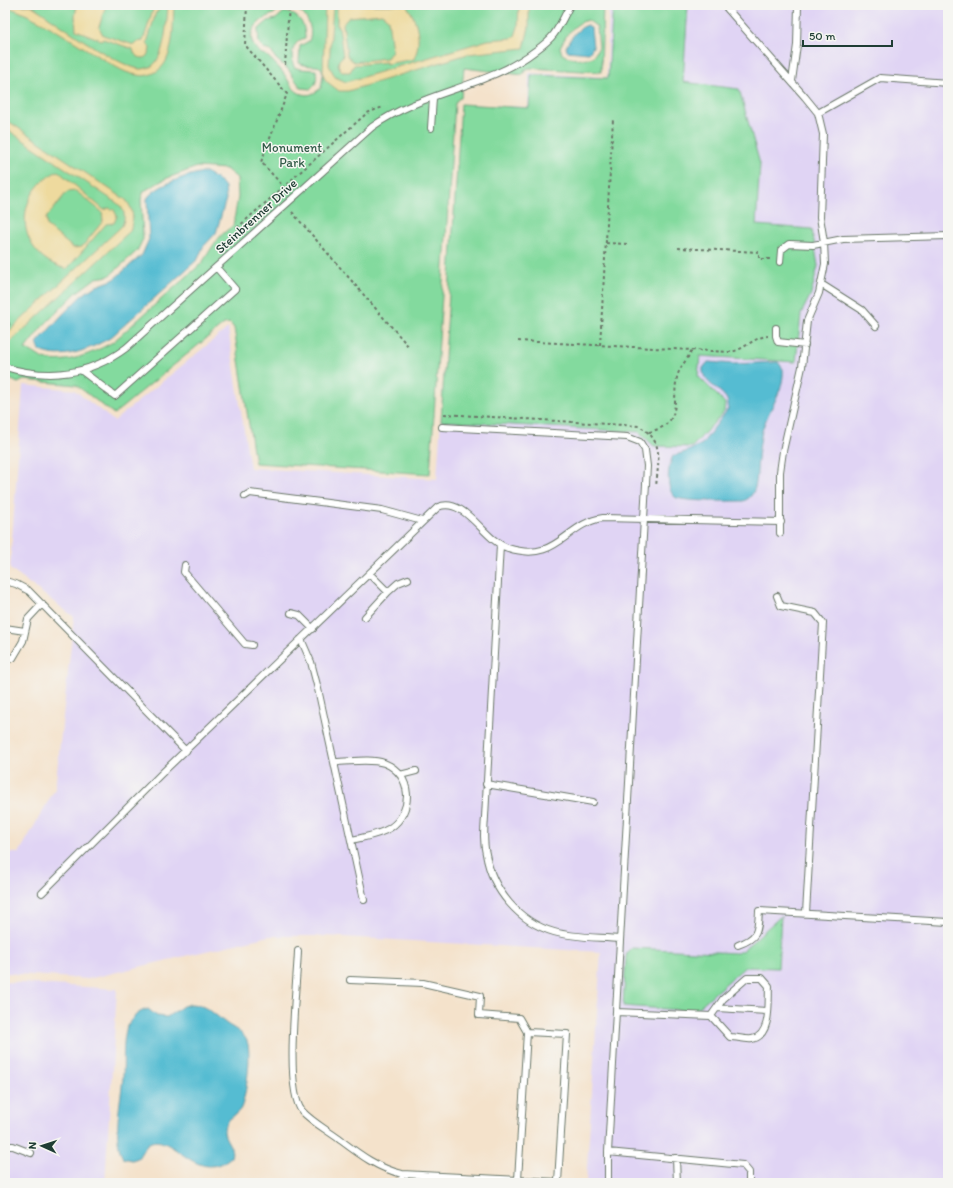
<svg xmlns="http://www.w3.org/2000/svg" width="953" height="1188" font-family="Itim,sans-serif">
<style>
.built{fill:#e0d4f4}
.green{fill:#83da9e;stroke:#518c69;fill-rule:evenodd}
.sand{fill:#eeda9e;stroke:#868c69;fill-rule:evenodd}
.water{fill:#55bcd2;stroke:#3a7c83}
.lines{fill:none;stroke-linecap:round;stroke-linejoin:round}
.lane-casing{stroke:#6a7769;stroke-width:8}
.path{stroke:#6a7769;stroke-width:2;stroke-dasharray:3 3;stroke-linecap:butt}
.lane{stroke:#fff;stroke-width:6}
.labels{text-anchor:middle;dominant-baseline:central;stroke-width:3;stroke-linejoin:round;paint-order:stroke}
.park-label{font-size:13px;fill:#335c49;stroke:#f6f6f2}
.street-label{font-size:13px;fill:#1f3d34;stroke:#f6f6f2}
</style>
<rect width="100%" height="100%" fill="#f6f6f2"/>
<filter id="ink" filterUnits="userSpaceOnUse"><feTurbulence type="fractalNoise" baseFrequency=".025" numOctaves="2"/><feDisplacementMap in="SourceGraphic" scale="8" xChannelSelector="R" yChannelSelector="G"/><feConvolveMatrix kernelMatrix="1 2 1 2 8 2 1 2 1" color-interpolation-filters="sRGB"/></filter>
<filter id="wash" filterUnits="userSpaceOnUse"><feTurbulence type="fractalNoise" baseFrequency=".012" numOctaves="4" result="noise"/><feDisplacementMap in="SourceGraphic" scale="16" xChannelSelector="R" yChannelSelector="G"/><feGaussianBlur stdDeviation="0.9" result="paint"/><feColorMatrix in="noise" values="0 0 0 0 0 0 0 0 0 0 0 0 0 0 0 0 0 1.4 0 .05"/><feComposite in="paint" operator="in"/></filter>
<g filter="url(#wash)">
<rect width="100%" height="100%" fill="#f4e2cb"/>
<path class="built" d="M609,5h339v1178h-362l15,-231 -276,-16h-56l-181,43 -83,-6v-120h14l36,-64 19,-172 -64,-48 13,-184 51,5 40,31 114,-93 22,140 187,11 24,-375 67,3 1,-34 78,4z
M5,982l112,7 -12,194h-100z"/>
<path class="green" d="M5,5h598l-2,67 -71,-4 -5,2 -2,5 -59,-7 -3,30 -3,1 -3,4 -25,371 -175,-11 -21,-135 -4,-5 -6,1 -110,90 -38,-29 -52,-5 -6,3 -13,-6zM283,7c4,0 9,0 13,2 11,5 18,20 13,32l-9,5 -1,17c17,8 28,-7 22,25 -7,6 -13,9 -22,5 -8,-4 -12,-17 -19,-24 -4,-4 -8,-9 -13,-13 -2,-2 -5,-1 -8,-4 -16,-15 -4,-30 12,-37 4,-1 7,-6 12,-8zM588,20l9,7 2,20 -5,9c-7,6 -24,3 -32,-2l-2,-7c7,-13 14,-24 28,-27zM197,167l29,2 11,9 1,19 -5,29c-17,11 -21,22 -31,37l-89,79c-20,11 -46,23 -69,17 -7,-3 -11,-8 -19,-10l17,-22 35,-35 19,-14 13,-2 28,-25 6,-12 -2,-40 3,-8 21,-12z
M613,5h75l-5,77 56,7 21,75 -4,61 56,4 6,37 -7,28 -10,20 -5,48 -96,-6 -2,20 27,27 -1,9 -32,35 -38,-1 -15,-14 -198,-11 20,-317 68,4 2,-33 77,3z
M284,12c15,2 21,11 21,26 -13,3 -15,18 -11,29l6,2 16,1c1,8 1,14 -5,19l-10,-1 -13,-19 -12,-10 -5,-8 -7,-2 -5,-6 -1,-13 10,-9 8,-2z
M781,916l-3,52 -33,-1 -51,44 -71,-5 3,-49 1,-4 5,-5 105,5 6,-3z"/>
<path class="sand" d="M31,5c23,15 85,61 109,64 4,0 8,-1 12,-3 13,-9 15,-46 16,-61h6c-1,17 0,39 -7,54 -5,12 -18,19 -30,16 -15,-2 -28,-13 -41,-20 -30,-18 -58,-38 -91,-49z
M77,5h29l-7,22 4,8 31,10 3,-3 6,-1 10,-31 -4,-5h10l-1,7h-2l-9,31 3,5 -1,6 -5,4c-6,0 -10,-3 -11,-9l-30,-10 -2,1 -25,-10 -1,-14z
M325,5h8l-4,60 6,12 11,5 142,-42 24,-2 3,-2 3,-9 1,-22h10v22l-5,21 -56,6 -120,37h-9l-13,-10 -3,-7z
M337,5h69c12,15 16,36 8,54l-28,5v-2l-32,3 -4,7h-8l-4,-7 1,-5 4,-4 -4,-30h-2zM382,14l6,5 4,32 -5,7 -33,4 -7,-6 -4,-32 6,-7z
M5,119l121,81c8,11 8,18 4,31l-125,116v-12l117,-109c4,-9 3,-17 -5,-23l-112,-75z
M58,171l46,39 5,-2 5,2 3,6 -3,7 -8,1 -39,45c-52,-13 -56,-75 -9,-98zM76,191l26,21 1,9 -21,26 -9,1 -26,-22 -1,-8 21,-26z"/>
<path class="water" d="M588,25l3,3 2,19 -4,6 -22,-2 -1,-4c5,-9 11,-19 22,-22z
M206,172l16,11 3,4 1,12 -10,34 -13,14 -5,12 -88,79c-20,11 -47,23 -70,13l-3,-8 26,-29 18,-18 13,-9 19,-7 29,-25 7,-16 -2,-40c6,-13 45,-26 59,-27z
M708,362l26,2 44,-2 5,7c2,24 -18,43 -22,67 -1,8 -3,16 -3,24 -2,14 1,36 -15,41 -11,0 -61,1 -68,-4 -10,-9 -7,-31 -2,-41l15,-5 14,-7 26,-35c4,-19 -27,-22 -25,-41z
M190,1004c16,0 25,11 37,20 6,4 15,8 19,15 7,10 0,58 -5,69 -4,8 -16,11 -17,21 -1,11 11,17 7,28 -35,30 -58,-26 -82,-14 -4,2 -8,11 -11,15l-6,2 -9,-2c-11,-18 -2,-59 0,-80 1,-17 -1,-35 4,-52 6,-9 10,-14 21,-17l9,7 10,1 16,-11z"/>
</g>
<g filter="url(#ink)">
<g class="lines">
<defs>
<path id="lane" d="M724,5l81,92 13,16 5,21 -3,83 4,25 1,22 -6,29 -12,28 -5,46 -19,84 -3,21v61
M792,81l5,-36 1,-40
M818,113l62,-35 68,5
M431,128l2,-30
M780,262l1,-12 8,-6 24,1 30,-6 105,-3
M821,284l41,26 14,16
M5,322l1,2
M776,328v8l2,6 27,3
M5,367c43,13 85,8 121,-19l246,-221c50,-36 115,-39 163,-76 7,-5 14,-10 19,-17 6,-8 11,-19 16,-29
M82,371l33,25 120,-107 -19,-22
M442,427l185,10 13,5 5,8 2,16 -39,686v31
M245,496l5,-3 132,17 40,11
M500,545l-15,272c-1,13 -2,25 1,37 6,36 33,68 68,78 21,6 45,5 66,7
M185,565l-1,7 61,72 7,1
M370,574l18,18 10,-9 10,-4
M5,581l11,3 13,7 157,160
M777,596l4,10 34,7 8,10 -17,290
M291,613l8,2 14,14
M365,617l23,-25
M5,628l20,3
M301,639l10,23 7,27 46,211
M5,660l8,-2 10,-17 5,-22 14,-15
M335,762c15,0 35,-4 49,1 29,11 30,49 6,65 -11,7 -26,9 -38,12
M400,775l16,-4
M486,784l107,18
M42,893l118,-118 278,-268c27,-11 46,34 70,41 50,16 57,-25 95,-30l178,4
M738,945c20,-7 20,-13 21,-34l189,11
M298,951c-1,31 -14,139 4,160 10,11 25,19 37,28 20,15 38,29 63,35l116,6 9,-148 40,2 -9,148 -40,-2v3
M350,980l73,3 57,13 -1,19 40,3 8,14
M717,1008l50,3
M616,1012l95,4 12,-17 24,-21h15l7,8c-1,15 3,50 -17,53 -6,1 -15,-2 -22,-2l-19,-21
M5,1146h8l18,7
M608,1152l135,13 6,7v11
M676,1158l1,25
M396,1183l6,-4"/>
</defs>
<use href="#lane" class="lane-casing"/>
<path class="path" d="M247,5l-2,40 42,49 -26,68 22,24
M285,65l4,-60
M292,212l117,135
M237,228l130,-115 16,-6
M606,243l23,1
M678,248l81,4v7h13
M518,341l212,11c15,-2 23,-15 38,-16
M600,345l13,-226
M444,414l195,12c26,15 19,35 17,61
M649,432c37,-9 21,-34 29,-58 3,-9 11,-16 14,-25"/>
<use href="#lane" class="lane"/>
</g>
</g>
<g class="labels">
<g class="park-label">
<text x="292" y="147">Monument<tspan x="292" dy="15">Park</tspan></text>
</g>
<g class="street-label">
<text transform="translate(256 216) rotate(-42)">Steinbrenner Drive</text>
</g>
</g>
<rect width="953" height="1188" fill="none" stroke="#f6f6f2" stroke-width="20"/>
<g transform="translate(42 1146) rotate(273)" stroke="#f6f6f2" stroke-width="3" paint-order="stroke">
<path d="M0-3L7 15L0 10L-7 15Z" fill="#1f3d34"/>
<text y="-6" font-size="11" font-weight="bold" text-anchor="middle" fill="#1f3d34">N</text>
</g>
<path d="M803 40v6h89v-6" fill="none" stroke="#1f3d34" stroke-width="2"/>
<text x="809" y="40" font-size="12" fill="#1f3d34" stroke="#f6f6f2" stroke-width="3" paint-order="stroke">50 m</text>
</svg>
